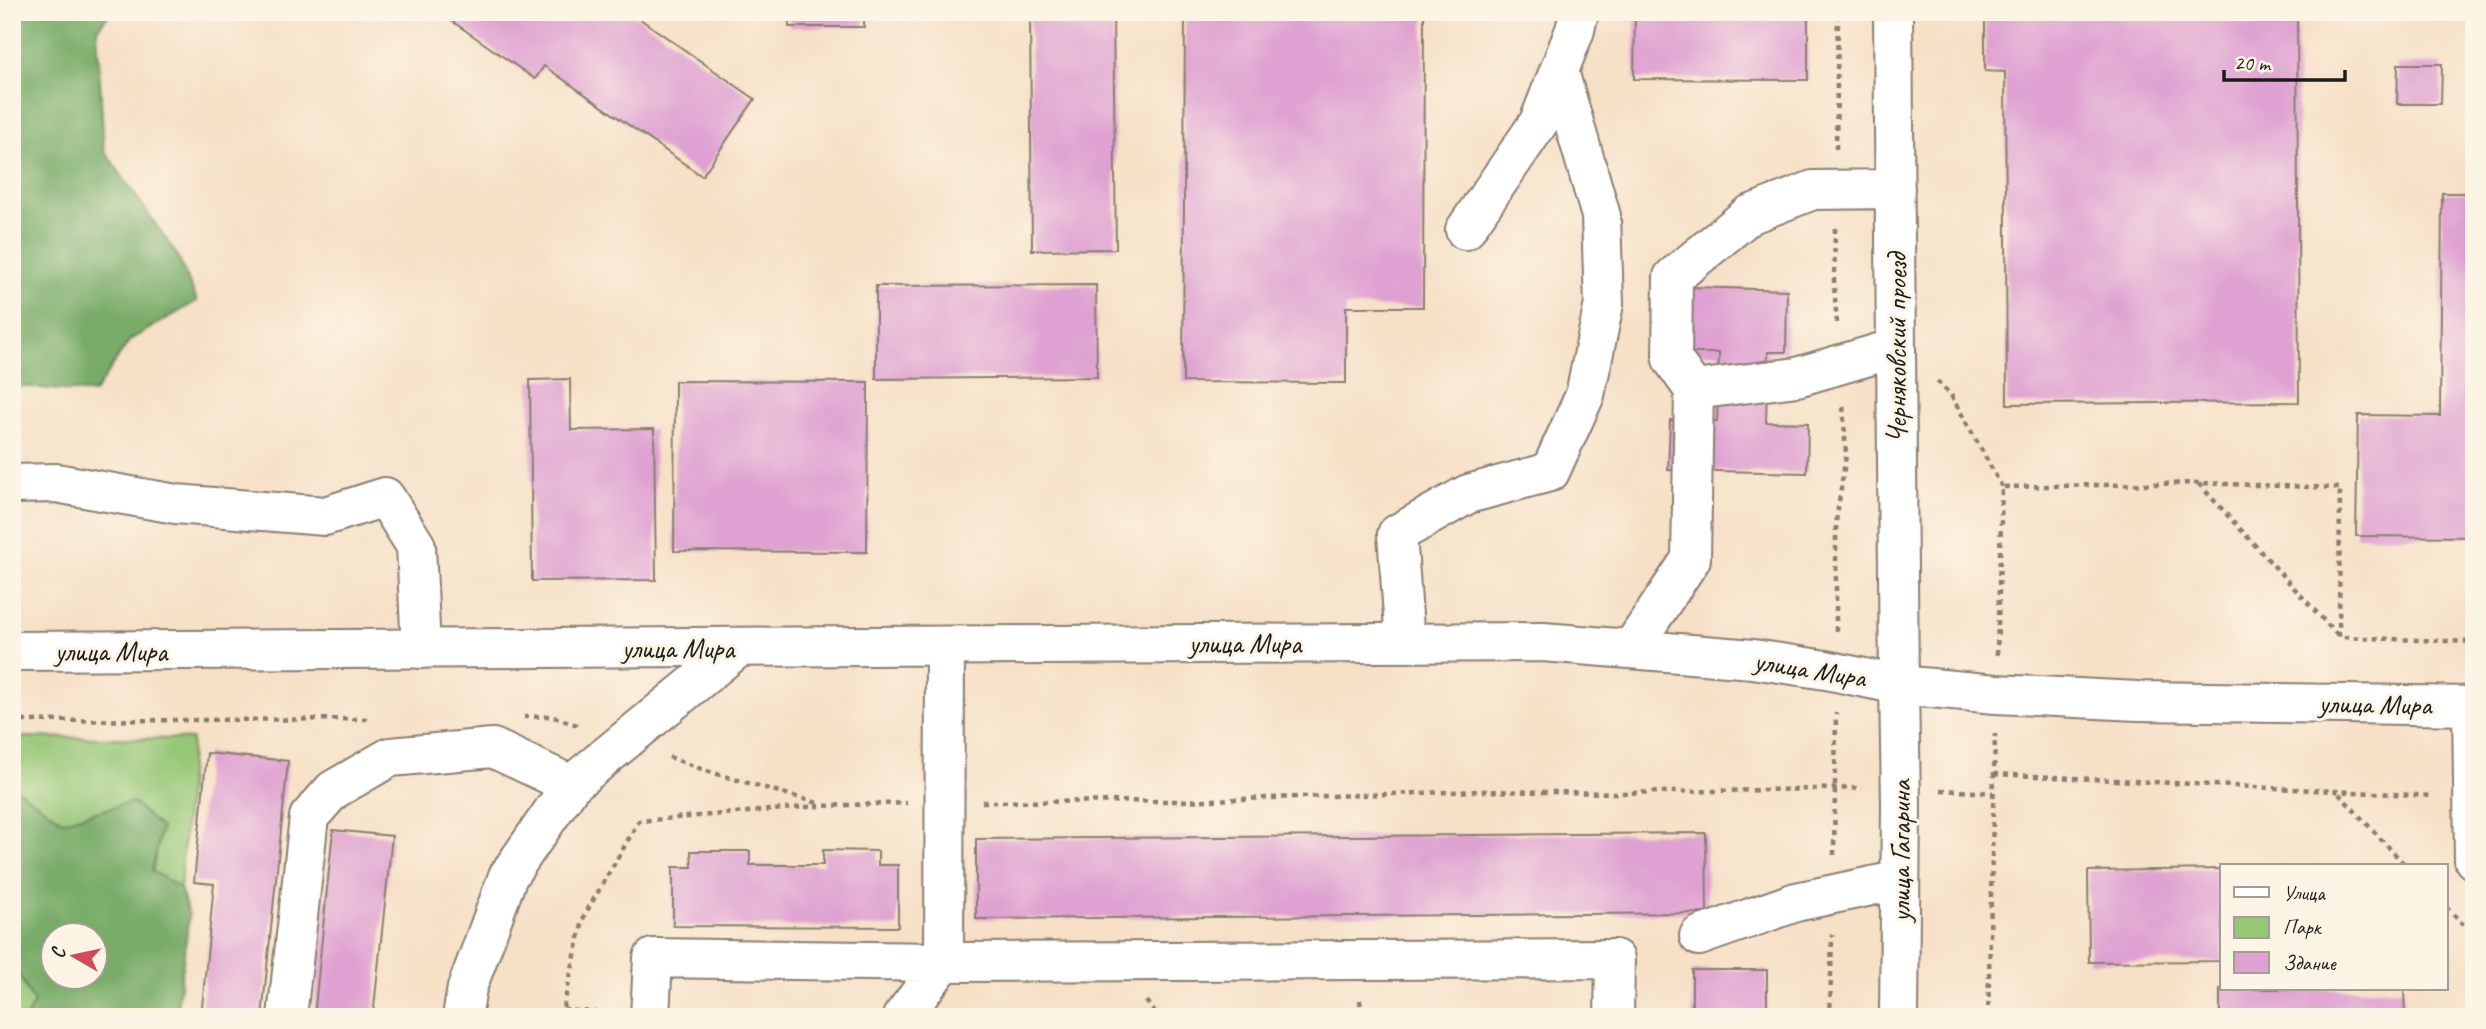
<svg xmlns="http://www.w3.org/2000/svg" width="2486" height="1029" font-family="Caveat,sans-serif">
<style>
.green{fill:#96c777;stroke:#59724a;stroke-width:2}
.forest{fill:#78ac68;stroke:#4a6442;stroke-width:2;fill-rule:evenodd}
.building{fill:#dfa1d1}
.lines{fill:none;stroke-linecap:round;stroke-linejoin:round}
.minor-casing{stroke:#897e71;stroke-width:42}
.major-casing{stroke:#897e71;stroke-width:42}
.path{stroke:#897e71;stroke-width:4.5;stroke-dasharray:5 5;stroke-linecap:butt}
.minor{stroke:#fff;stroke-width:38}
.major{stroke:#fff;stroke-width:38}
.labels{text-anchor:middle;dominant-baseline:central;stroke-width:6;stroke-linejoin:round;paint-order:stroke}
.street-label{font-size:28px;fill:#1c1c1c;stroke:#fcf5e5}
</style>
<rect width="100%" height="100%" fill="#fcf5e5"/>
<filter id="ink" filterUnits="userSpaceOnUse"><feTurbulence type="fractalNoise" baseFrequency=".0143" numOctaves="2"/><feDisplacementMap in="SourceGraphic" scale="14" xChannelSelector="R" yChannelSelector="G"/><feConvolveMatrix kernelMatrix="1 2 1 2 8 2 1 2 1" color-interpolation-filters="sRGB"/></filter>
<filter id="wash" filterUnits="userSpaceOnUse"><feTurbulence type="fractalNoise" baseFrequency=".00686" numOctaves="4" result="noise"/><feDisplacementMap in="SourceGraphic" scale="28" xChannelSelector="R" yChannelSelector="G"/><feGaussianBlur stdDeviation="1.57" result="paint"/><feColorMatrix in="noise" values="0 0 0 0 0 0 0 0 0 0 0 0 0 0 0 0 0 1.4 0 .05"/><feComposite in="paint" operator="in"/></filter>
<g filter="url(#wash)">
<rect width="100%" height="100%" fill="#f6e0c6"/>
<path class="green" d="M12,737l180,2 -12,149 -28,-17 9,-43 -28,-26 -70,19 -51,-35z
M12,962l22,41 -8,14h-14z"/>
<path class="forest" d="M12,12h99l-14,17 7,121 73,105 20,46 -67,39 -36,53 -75,-7 -7,18z
M12,786l51,35 69,-19 29,26 -9,43 28,17 9,28 -13,101h-150l8,-14 -22,-41zM52,934h42v42h-42z"/>
<g id="blocks">
<path class="building" d="M439,12h191l125,87 -53,77 -158,-110 -9,13z
M789,12h75v15h-75z
M1030,12h83l3,237 -84,1z
M1185,12h239l-1,295h-77v76l-163,-1z
M1635,12h173v68l-174,-1z
M1985,12h312l2,390 -292,2 -2,-332 -20,-1z
M2398,64h44l-1,40h-44z
M2442,193h32v344l-118,-1 2,-121 82,1z
M1096,285l1,92 -221,2v-93z
M1690,287l97,3 -1,62h-18l-2,70 42,1 -1,50 -139,-3 2,-50 47,1 2,-68h-30z
M570,379l1,51 83,-1 2,151 -124,1 -2,-201z
M675,381l193,1 -1,170 -193,-1z
M207,753l81,8 -26,256h-61l13,-133 -20,-2z
M333,830l59,6 -19,181h-59z
M1706,833l1,80 -731,6v-80z
M823,850l55,1v14h20v62l-225,-1v-59h19l-1,-16h59v14h73z
M2222,869v92l-133,1 -1,-91z
M1692,970h75v47h-75z
M2220,989h184l1,28h-185z"/>
</g>
</g>
<g filter="url(#ink)">
<use href="#blocks" fill-opacity="0" stroke="#897e71" stroke-width="2"/>
<g class="lines">
<defs>
<path id="minor" d="M1893,12l6,673
M1465,230l74,-108 36,-92 4,-18
M1694,390l-22,-31 1,-82 76,-62 64,-25 82,-1
M12,484l44,-1 120,21 149,12 60,-19 31,49 5,103
M1405,643l-8,-109 71,-40 82,-22 35,-77 19,-91 -3,-88 -42,-145
M945,648l-1,314 671,-3 -1,58
M1631,649l60,-90 3,-169 103,-13 99,-29
M2472,706l2,154
M1699,936l97,-34 104,-22
M287,1017l22,-200 24,-27 57,-33 103,-9 78,37
M462,1017l5,-29 41,-112 63,-91 167,-137
M650,1017l3,-59 291,4
M902,1017l42,-55"/>
<path id="major" d="M12,651l1531,-9 210,17 73,11 73,15 97,9 142,7 336,5
M1899,685l2,119 -2,213"/>
</defs>
<use href="#minor" class="minor-casing"/>
<use href="#major" class="major-casing"/>
<path class="path" d="M2471,12l3,30
M1836,149l2,-137
M1835,228l-1,57 3,39
M1937,381l14,14 51,92
M2199,484l140,153
M1836,631v-109l10,-67 -3,-52
M1997,655l5,-168 197,-4 141,5 -1,149 135,5
M524,717l27,-1 29,10
M12,721l360,-2
M669,757l41,15 111,32
M1994,774l439,22
M1941,790l52,3
M2339,794l67,72
M982,802l197,-1 300,-10 139,2 244,-5
M1834,855l2,-142
M2446,907l28,29
M1360,1000l2,17
M1146,1001l12,16
M563,1010l47,3
M561,1017l23,-101 55,-95 180,-15 88,-3
M1830,1017l2,-83
M1988,1017l7,-283"/>
<use href="#minor" class="minor"/>
<use href="#major" class="major"/>
</g>
</g>
<g class="labels">
<g class="street-label">
<text transform="translate(1896 348) rotate(-90)">Черняковский проезд</text>
<text x="1245" y="643">улица Мира</text>
<text x="678" y="648">улица Мира</text>
<text x="111" y="651">улица Мира</text>
<text transform="translate(1810 669) rotate(9)">улица Мира</text>
<text transform="translate(2375 704) rotate(1)">улица Мира</text>
<text transform="translate(1900 851) rotate(-90)">улица Гагарина</text>
</g>
</g>
<rect width="2486" height="1029" fill="none" stroke="#fcf5e5" stroke-width="42"/>
<rect x="2220" y="864" width="228" height="126" fill="#fcf5e5" stroke="#a29e95" stroke-width="2"/>
<rect x="2234" y="887" width="35" height="10" fill="#ffffff" stroke="#a29e95" stroke-width="2"/>
<text x="2283" y="900" font-size="21" fill="#1c1c1c">Улица</text>
<rect x="2234" y="917" width="35" height="21" fill="#96c777" stroke="#a29e95" stroke-width="2"/>
<text x="2283" y="934" font-size="21" fill="#1c1c1c">Парк</text>
<rect x="2234" y="952" width="35" height="21" fill="#dfa1d1" stroke="#a29e95" stroke-width="2"/>
<text x="2283" y="970" font-size="21" fill="#1c1c1c">Здание</text>
<g transform="translate(74 956) rotate(279)"><circle r="33" fill="#fcf5e5" stroke="#a29e95" stroke-width="2"/>
<path d="M0-5L12 26L0 18L-12 26Z" fill="#d1495b"/>
<text y="-10" font-size="19" font-weight="bold" text-anchor="middle" fill="#1c1c1c">С</text>
</g>
<path d="M2224 70v10h121v-10" fill="none" stroke="#1c1c1c" stroke-width="3.5"/>
<text x="2234" y="70" font-size="21" fill="#1c1c1c" stroke="#fcf5e5" stroke-width="5" paint-order="stroke">20 m</text>
</svg>
